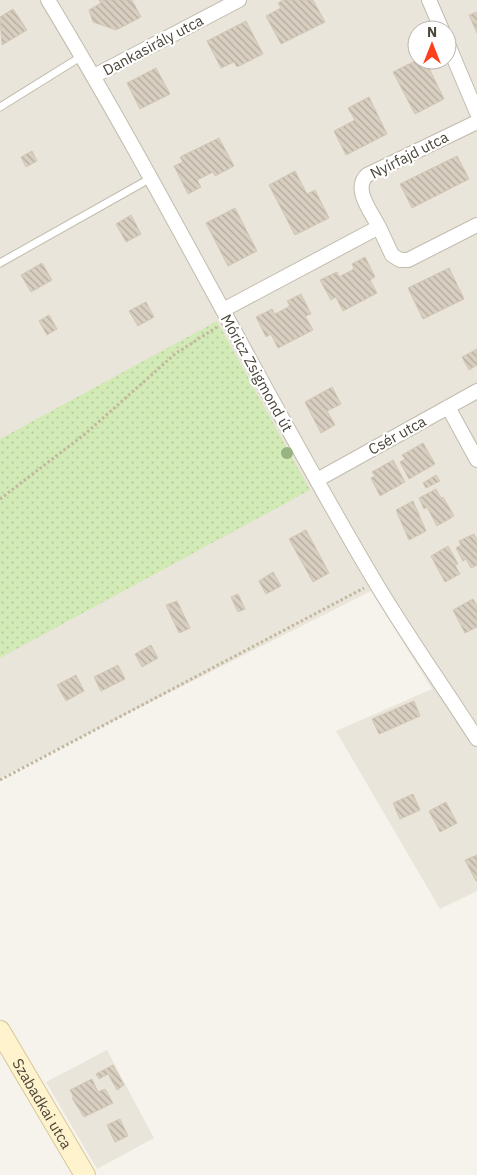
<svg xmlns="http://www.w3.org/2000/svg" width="477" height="1175" font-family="'IBM Plex Sans',sans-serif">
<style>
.residential{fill:#eae5da;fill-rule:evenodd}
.grass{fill:url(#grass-dots)}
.building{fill:url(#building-back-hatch);stroke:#d3c7b4}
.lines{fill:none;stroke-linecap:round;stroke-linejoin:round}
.lane-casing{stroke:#c2bbae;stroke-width:9}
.street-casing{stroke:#c2bbae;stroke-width:16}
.secondary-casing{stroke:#d6c79b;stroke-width:22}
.path{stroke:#c4b79f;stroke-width:3;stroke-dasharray:2.5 2.5;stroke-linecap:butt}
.lane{stroke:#fff;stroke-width:7}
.street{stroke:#fff;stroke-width:14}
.secondary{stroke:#fff3cd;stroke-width:20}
.tree{fill:#97b381}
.labels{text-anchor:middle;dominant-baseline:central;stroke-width:4.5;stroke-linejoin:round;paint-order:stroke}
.street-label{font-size:15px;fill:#4b4439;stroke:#fff}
</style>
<defs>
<pattern id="grass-dots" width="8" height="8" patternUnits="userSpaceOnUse" patternTransform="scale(1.25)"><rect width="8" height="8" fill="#d2eab5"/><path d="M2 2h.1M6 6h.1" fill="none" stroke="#b6ca9c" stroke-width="1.8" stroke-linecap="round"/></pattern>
<pattern id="building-back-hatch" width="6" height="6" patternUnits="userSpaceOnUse" patternTransform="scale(1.25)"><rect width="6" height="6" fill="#d8cfc1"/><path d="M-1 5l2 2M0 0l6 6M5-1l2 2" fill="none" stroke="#b1aa9e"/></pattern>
</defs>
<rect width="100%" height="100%" fill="#f6f3ec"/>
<path class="residential" d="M0,0h477v891l-37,18 -104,-178 96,-42 -61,-98 -371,187zM417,30h30v30h-30z
M107,1050l47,88 -57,31 -51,-87z"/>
<path class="grass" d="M217,321l93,169 -310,168v-219z"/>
<path class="building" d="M99,0h33l9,17 -25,13 -23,-8 -4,-12 12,-7z
M284,0h29l12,22 -44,22 -15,-28 15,-8 -3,-5z
M13,9l14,21 -25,15 -2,-28z
M477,12v21l-8,-18z
M246,21l17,33 -26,13 -3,-5 -13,6 -14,-27z
M417,60h8l19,39 -29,15 -22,-42z
M156,68l14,26 -30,15 -13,-26z
M369,97l18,37 -41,21 -12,-24 21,-11 -7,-12z
M219,138l15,28 -19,10 -2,-4 -16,8 4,7 -13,7 -14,-28 9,-4 -3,-5z
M32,151l5,10 -11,6 -5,-10z
M457,156l12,23 -57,29 -12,-24z
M295,171l12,23 8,-4 14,28 -34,17 -26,-50z
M235,208l22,43 -29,15 -22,-43z
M131,215l10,19 -15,8 -10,-18z
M365,257l10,20 -5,3 7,13 -34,18 -7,-14 -5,3 -11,-20 17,-8 2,5 15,-8 -2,-5z
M42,263l10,17 -21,12 -10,-17z
M449,268l15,31 -41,20 -15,-31z
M301,294l10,20 -6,2 8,14 -35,18 -7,-14 -5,3 -10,-20 16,-8 3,5 15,-8 -3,-5z
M146,302l8,15 -16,9 -9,-15z
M49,315l8,14 -10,6 -8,-14z
M477,349v16l-8,5 -7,-13z
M332,387l9,17 -14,7 8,14 -14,8 -16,-31z
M423,443l12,21 -26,15 -9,-17 5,-3 -3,-4z
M393,460l12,22 -25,14 -9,-18 4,-2 -3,-4z
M436,475l4,6 -14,7 -3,-5z
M436,489l5,9 2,-1 11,19 -17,10 -10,-19 -3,2 -5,-11z
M413,501l13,30 -17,9 -13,-30z
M306,530l23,43 -16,9 -24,-43z
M474,534l3,6v25l-6,3 -5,-9 -3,2 -7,-13 5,-3 -2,-4z
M448,546l10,18 -3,1 5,9 -15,8 -14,-26z
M273,572l8,14 -15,8 -7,-13z
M238,594l7,15 -7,3 -7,-15z
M473,599l4,7v21l-12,6 -12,-23z
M177,601l13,27 -11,5 -13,-28z
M151,645l7,13 -16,9 -7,-13z
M118,665l7,14 -24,12 -7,-14z
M76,675l8,16 -18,10 -9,-16z
M414,701l6,15 -41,18 -7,-15z
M413,794l7,16 -20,9 -7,-16z
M446,802l11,21 -17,9 -11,-21z
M477,855v26h-1l-11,-21z
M113,1065l11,20 -7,5 -9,-16 -9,5 -3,-5z
M92,1079l6,13 7,-3 8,14 -29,14 -12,-19 2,-1 -4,-7z
M120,1119l8,17 -13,6 -8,-17z"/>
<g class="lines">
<defs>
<path id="lane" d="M0,107l82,-51
M0,263l151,-85"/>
<path id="street" d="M48,0c115,190 213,389 326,580 32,54 69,106 103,159
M429,0l13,30
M447,42l30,71
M94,76l145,-76
M379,227c-7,-14 -27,-38 -12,-52l110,-53
M223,310l156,-83 13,28 8,5h8l69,-35
M448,407l29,53
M317,480l160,-89"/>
<g id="secondary">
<path id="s1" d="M0,1031l85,144"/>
</g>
</defs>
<use href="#lane" class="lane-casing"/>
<use href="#street" class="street-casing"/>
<use href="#secondary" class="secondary-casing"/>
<path class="path" d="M0,499l85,-65 90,-80 42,-27
M0,780l364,-192"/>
<use href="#lane" class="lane"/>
<use href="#street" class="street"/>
<use href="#secondary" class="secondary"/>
</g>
<circle class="tree" cx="287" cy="453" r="6"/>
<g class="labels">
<g class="street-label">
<text transform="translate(153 45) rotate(-28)">Dankasirály utca</text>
<text transform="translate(409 155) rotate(-27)">Nyírfajd utca</text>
<text transform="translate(257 373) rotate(61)">Móricz Zsigmond út</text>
<text transform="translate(397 435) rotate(-29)">Csér utca</text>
<text stroke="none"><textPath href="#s1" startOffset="84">Szabadkai utca</textPath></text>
</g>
</g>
<g transform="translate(432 45)"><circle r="24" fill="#ffffff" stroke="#b7b4b0"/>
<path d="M0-4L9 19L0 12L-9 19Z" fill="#fc3f1d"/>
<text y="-8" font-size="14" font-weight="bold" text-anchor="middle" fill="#4b4439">N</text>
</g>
</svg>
